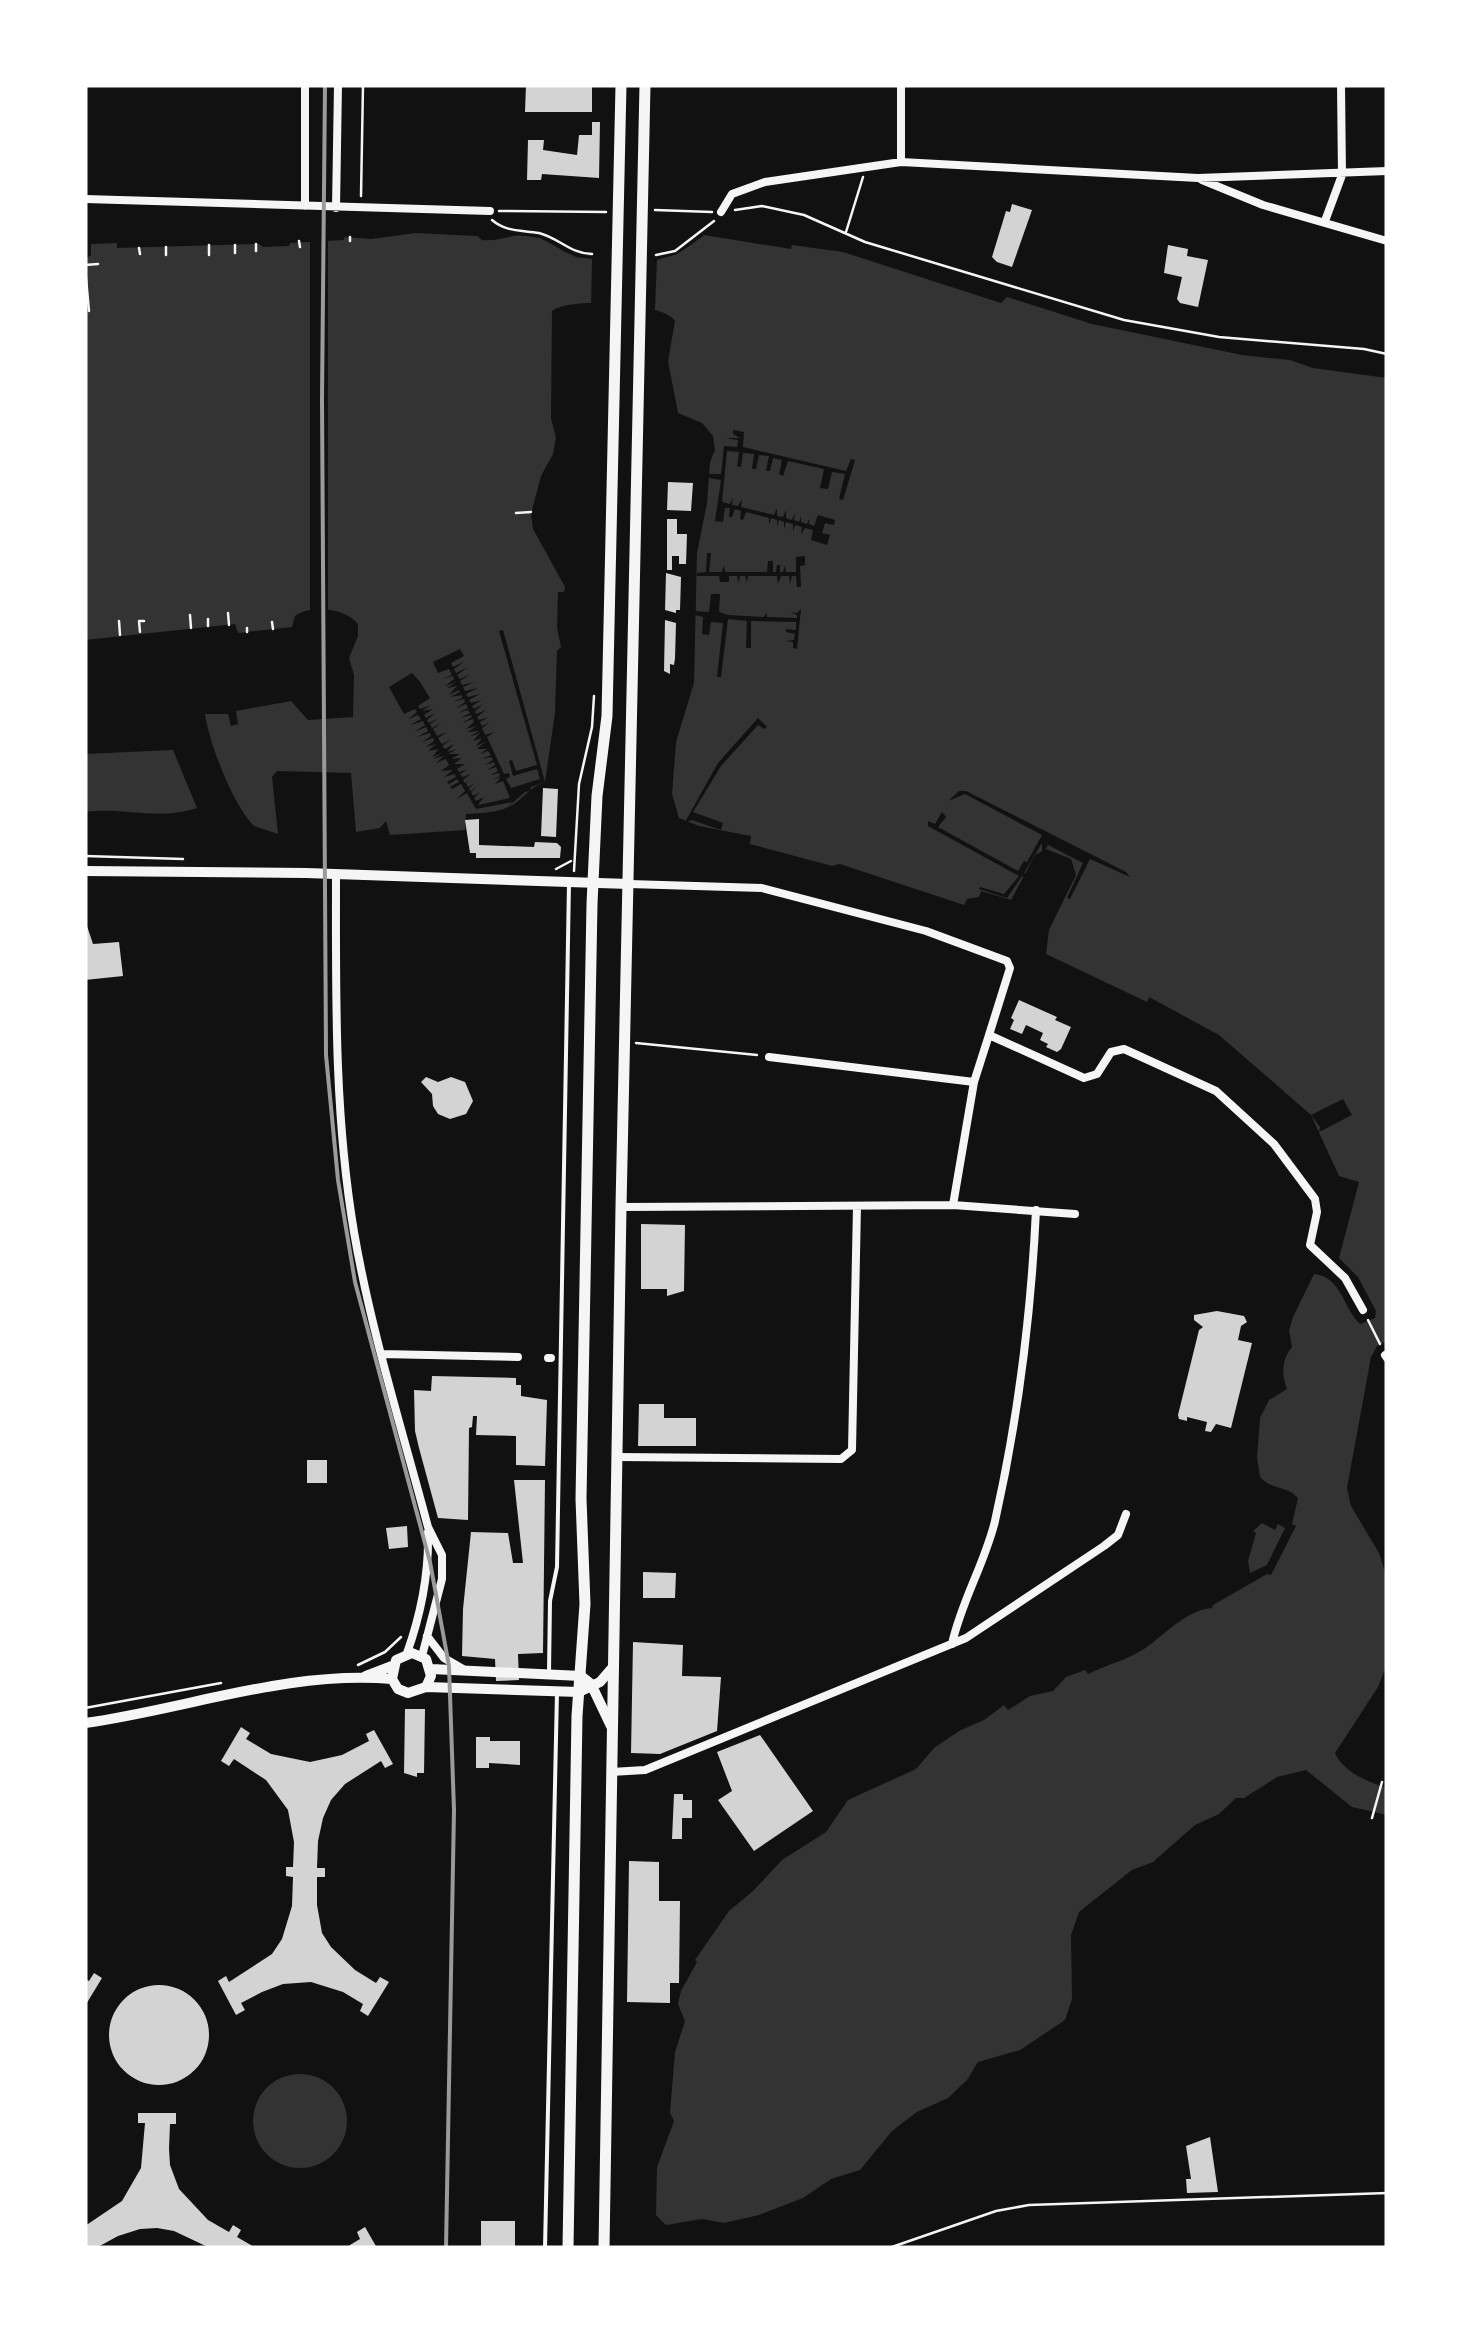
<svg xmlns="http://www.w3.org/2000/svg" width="1472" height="2333" font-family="Literata,serif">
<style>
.water{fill:#333}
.pier{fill:#111}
.building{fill:#d3d3d3}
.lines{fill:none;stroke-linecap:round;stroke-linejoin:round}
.path{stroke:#f5f5f5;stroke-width:2.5}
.service{stroke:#f5f5f5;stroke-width:4}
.minor{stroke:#f5f5f5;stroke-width:8}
.secondary{stroke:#f5f5f5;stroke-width:10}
.primary{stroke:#f5f5f5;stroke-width:11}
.rail{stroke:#9a9a9a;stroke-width:4}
</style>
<rect width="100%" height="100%" fill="#111"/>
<path class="water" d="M416,233l61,3 5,4c19,2 29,-8 53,-3 14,2 22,12 35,17 15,6 86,7 101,2 12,-4 23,-14 33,-21l87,14 1,-4 51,7 158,51 6,-6 85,27 150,31 48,5 23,8 74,10v963l-10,5 -6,11 -24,131 4,18 28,47 6,19 2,92 -9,23 -43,66c8,19 33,29 52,35v27l-35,-8 -46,-37 -29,7 -33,21h-8l-17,16 -24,11 -42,37 -21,8 -53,42 -8,23 1,64 -7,21 -45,30 -42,12 -11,18 -19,18 -31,14 -25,19 -32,39 -29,9 -28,19 -44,17 -35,8 -22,-4 -36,6 -10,-10 1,-48 17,-46 -4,-8 5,-61 10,-31 -7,-17 3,-13 16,-29 -2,-2 34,-49 24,-20 29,-31 44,-28 22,-32 68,-31 18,-21 25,-17 25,-11 20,-15 4,5 22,-14 23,-5 13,-14 19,-7 3,4c20,-10 44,-15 63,-30 17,-13 37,-34 61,-36l1,-3 54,-31 4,1 25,-49 -4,-2 6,-26c-11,-13 -25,-7 -38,-21l-3,-20 3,-39 9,-18 18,-11c-6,-15 -5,-30 5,-42l-3,-17 4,-13 21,-43c28,3 29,34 46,50l15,-6 1,-7 -18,-34 -19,-19 20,-76 -20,-6 -28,-61 -92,-80 -70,-38 -2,5 -101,-48 3,-24 27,-55 -5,-16 -25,-10 -11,6 -24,45 -30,-9 -2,6 -12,2 -3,6 -124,-41 -8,2 -82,-22 1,-8 -52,-10 -20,-8 -7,-24 4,-52 18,-59 3,-130 10,-50 3,-41 5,-12 -2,-14 -11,-13 -24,-10 -10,-52 7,-40c-13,-20 -106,-24 -123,-10l-1,107 5,20 -3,16 -12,22 -10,38 2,15 32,58 -1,5h-6l-1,36 4,19 -4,4 -2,62 -10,69c-16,6 -18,13 -31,22 -14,9 -32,9 -48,10l-1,16 -75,5 -4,-14 -6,7 -24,4 -5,-59 -74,-2 -5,6 6,57 -24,-8c-21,-21 -45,-83 -49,-112h23l3,12 7,-2 -2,-13 55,-10 17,19 45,-3 1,-42 -5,-17 9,-22v-12c-13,-16 -47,-20 -63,-8l-3,11 -54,6 -3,-9 -150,16v-381l6,-4v-11l26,-1v5l142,-4 4,3 26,-1 1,-3 54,-3v-3l27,2z
M173,750l24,58c-41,13 -70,-1 -112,4v-58z
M1262,1523l13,7 3,-6 7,4 -18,37 -17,8 -2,-12 8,-28 -3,-2z
M253 2121a47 47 0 1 1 94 0a47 47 0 1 1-94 0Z"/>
<path class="pier" d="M509,229l32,4 40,20 71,2 18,-4 32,-20h8l-33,23 -20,6 -2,49 -64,-1 1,-49 -16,-2 -36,-19 -40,-6z
M310,236h18v380l-18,-1z
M733,430l11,2 -1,15 103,24 5,-12 4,1 -12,40 -4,-1 6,-25 -13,-2 -4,17 -8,-1 4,-19 -36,-8 -5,15 -4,-2 3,-14 -9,-2 -3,13h-4l3,-15 -10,-1 -3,14h-4l2,-15 -11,-1 -2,14 -4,-1 2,-14 -12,-1 -5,51 8,2 3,-7 -1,8 6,1 4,-7 -1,8 33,8 3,-7v8l6,1 3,-7v8l6,2 3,-7 -1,7 5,2 2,-6v6l6,2 3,-6 -1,6 5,2 4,-11 17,5 -1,5 -9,-2 -3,10 8,2 -3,10 -16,-5 2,-10 -8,-2 -4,7 1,-8 -7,-2 -2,7v-8l-7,-2 -2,7v-7l-5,-2 -2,7v-7l-6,-2 -2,7v-7l-23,-6 -3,8 -3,-1 1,-8 -6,-2 -3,8h-3l1,-9h-5l-2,14 -8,-1 6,-41 -13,-2v-4h13l3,-28 13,1 1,-7 -13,-2h15l-7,-4z
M707,553h4l-2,19h13l2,-7 1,7h42l1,-11h5v11h3l1,-7h3v7h3l2,-7 1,7h10v-15l9,-1v9l-5,1 1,21h-4l-1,-11h-4l-2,8 -1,-8h-8l-3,8 -1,-8h-29l-1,6 -2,-6h-5l-1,7 -2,-7h-8v6h-9l-1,-6h-22v-3l9,-1z
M711,594h9l-1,18 9,3 36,2 2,-4 1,4 30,1v-3l-7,-3 7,1 4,-4 -4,40 -4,-1v-6l-7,-1 8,-1 1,-6 -9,-2v-3l10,1v-8l-45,-1v27h-5l1,-27 -19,-2 -7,58h-4l6,-54 -12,-1 -2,13 -7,-1 1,-17 -8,-2v-4l14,1z
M503,630l42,152 -14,5 -1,4 -5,1 -16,14 3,-4 -36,7 -9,-16 -10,6 8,-8 -4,-7 -9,5 -2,-2 9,-5 -2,-3 -8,5 -2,-2 9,-5 -1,-3 -11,3 9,-7 -12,1 8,-6 -3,-6 -10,4 8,-7 -11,3 9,-6 -10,4 7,-8 -11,2 8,-7 -10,3 8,-6 -1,-3 -11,4 9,-6 -1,-3 -13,4 11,-6 -2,-4 -12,5 11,-7 -2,-4 -13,4 11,-6 -3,-4 -10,4 9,-7 -2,-3 -11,5 -15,-27 23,-14 8,9 10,16 -12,8 2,3 11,-4 -9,6 11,-2 -9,6 2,3 9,-5 -8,7 2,3 10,-5 -9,6 2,4 10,-5 -9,6 4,7 10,-4 -9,6 4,6 10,-5 -10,7 3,3 9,-5 -7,8 10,-3 -9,5h12l-9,5 11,-1 -8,6h11l-8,5 2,3 9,-3 -8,5 2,3 9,-3 -8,6 2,3 6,-3 -5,3 2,4 7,-4 -6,5 1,3 7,-4 -6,5 2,4 7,-4 -6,6 2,3 8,-4 -6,8 32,-7 -7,-17 -8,3 6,-7 -9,3 8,-4 -1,-3 -9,2 8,-4 -2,-4 -9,3 8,-5 -1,-3 -9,3 8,-5 -2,-3 -9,2 9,-4 -3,-4 -8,3 7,-5h-10l8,-7 -9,4 6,-8 -9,3 7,-8 -11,4 10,-6 -12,1 10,-6 -11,3 8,-7 -1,-3 -11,4 10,-6 -1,-2 -11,3 10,-5 -2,-3 -10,3 10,-5 -2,-4 -10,4 9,-6 -1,-3 -11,3 9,-4v-3l-12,2 10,-5 -1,-2 -10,5 8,-9 -10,2 9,-6 -11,4 9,-7 -1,-3 -11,3 10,-4 -3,-6 -11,4 -5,-11 27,-13 4,7 -13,7 2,4 12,-6 -11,8 2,4 12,-6 -11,8 3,4 11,-5 -11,7 2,4 13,-3 -12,5 2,4 13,-3 -12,6 2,3 12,-3 -11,6 2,3 11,-3 -10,6 2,3 9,-5 -8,7 1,3 10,-4 -9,7 2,3 10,-3 -9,5 2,4 8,-4 -8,6 3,7 10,-3 -8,5 17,37 5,-1 1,4 -4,2 5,9 29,-9 -3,-10 -24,7 -4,-15 3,-1 4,11 21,-6 -38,-134z
M758,718l9,9 -3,2 -6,-4 -37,41 -28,46 30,11 -2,7 -29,-10 -7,2 33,-59z
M959,791h7l160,81 4,5 -40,-18 -20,40 -3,-1 16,-35 -35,-18 -6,10v-12l-18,30 5,3 -1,3 -6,-3 -15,22 -28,-9 1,-2 24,7 15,-18 -91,-50v-5l7,3 7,-12 4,5 -8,10 80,44 6,-10 3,1 15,-27 -77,-41 -17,7z
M1343,1099l9,16 -33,17 1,-5 -9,-12z"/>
<path class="building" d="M526,85h66v27h-67z
M592,122h8l-1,56 -57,-4 -1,6h-14l1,-40h16l-1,10 34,5 2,-20h13z
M1012,204l20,6 -20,57 -15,-5 -5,-5 14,-46 4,1z
M1168,245l20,4 -1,7 21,4 -10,47 -18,-4 -3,-4 5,-22 -18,-4z
M668,482l25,1 -2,28 -24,-1z
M667,519h10v15h10l-1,30h-7v-8h-7v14h-5z
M666,573l15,4 -1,33h-4v3l-11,-3z
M665,620l11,3 -1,35 -1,7 -4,-1v10l-6,-3z
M543,788l15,1 -2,48 -15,-1z
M479,819v26l55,2 1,-5 22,1 4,4 -1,11h-84v-5h-6l-5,-33z
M85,920l8,24 26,-2 4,34 -38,4z
M1019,1000l38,17 -2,3 16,7 -10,22 -4,3 -11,-5 2,-3 -8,-4 3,-7 -17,-8 -4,9 -12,-5 4,-9 -3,-2z
M426,1077l12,5 13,-5 14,5 8,19 -7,13 -16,5 -12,-5 -5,-8 -1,-12 -11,-12z
M641,1224l44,1 -1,66 -17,5v-7h-26z
M1217,1311l27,5 3,6 -6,4 -3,14 14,3 -21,85 -15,-4 -5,8 -6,-1 2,-9 -20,-5v4l-8,-2 -1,-4 21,-85 4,-3 -9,-7v-5z
M432,1376l84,2v7h5v11l26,4 -2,66 -29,-1v-29l-40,-1 1,-19h-4l-1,11 -3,1 -1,92 -30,-2 -19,-70 -4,-17 -1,-41 17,1z
M639,1404h25v14h32v28h-58z
M307,1460h20v23h-20z
M514,1480h31l-2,173 -25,1 1,26 -23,1 -1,-22 -33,-3 1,-47 8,-77 37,1 5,30h10z
M407,1526l1,21 -19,2 -3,-21z
M643,1572l33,1 -1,25h-32z
M633,1642l50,3 -1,31 39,1 -4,54 -57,23 -29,-1z
M405,1709h20l-1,64h-7v4l-13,-4z
M241,1727l9,6 -4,6 25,15 39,8 32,-7 27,-14 -3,-7 8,-4 19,34 -8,4 -4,-7 -36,23 -14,16 -8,18 -5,23 -1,27h8v9h-8v28l5,28 9,14 24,23 21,13 4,-6 9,5 -21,34 -8,-5 3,-7 -20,-12 -32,-10 -28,2 -21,8 -21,11 4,7 -9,5 -18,-34 8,-5 3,6 43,-28 10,-15 10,-33 1,-29 -7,-1v-9h7l1,-25 -6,-32 -22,-30 -32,-21 -5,7 -8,-5z
M760,1735l53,76 -59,40 -36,-51 14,-9 -15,-39z
M476,1737h14v4h30v24l-31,-2v5h-13z
M674,1794h9v6h9v18h-10v21h-10z
M629,1861l30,1v39h21l-1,82h-9v20l-43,-1z
M94,1973l8,5 -17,28v-27l4,2z
M109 2035a50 50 0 1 1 100 0a50 50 0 1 1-100 0Z
M138,2113h38v11h-6l-1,25 1,16 9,24 29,31 21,12 4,-7 8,5 -4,7 19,11h-46l-36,-17 -17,-3 -17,1 -22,7 -22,12h-11v-22l37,-25 19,-33 4,-45h-7z
M1210,2137l8,55 -31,1 -1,-14h5l-5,-33z
M481,2221h34v27h-34z
M365,2227l12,21h-32l15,-9 -3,-7z"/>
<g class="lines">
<path class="path" d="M361,196l2,-111
M655,210l57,2
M735,210l27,-4 42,9 61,27 259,78 95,17 145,12 23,5
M499,211l107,1
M492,220c14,12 29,10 47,13 20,5 32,21 53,21
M846,232l17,-55
M299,241l1,6
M350,241v-4
M256,244v7
M209,245v10
M235,245v8
M139,248l1,6
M166,255v-8
M656,255l19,-4 39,-30
M85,265l13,-1
M85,267l4,44
M516,513l15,-1
M228,613l1,12
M190,615l1,13
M208,619v7
M119,621l1,14
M272,622l1,7
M247,628v4
M140,632l-1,-11h5
M85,856l98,3
M556,869l15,-8
M574,871l5,-87 13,-57 2,-31
M636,1043l121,12
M1368,1320l12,24
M358,1665l27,-13 16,-15
M85,1708l136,-25
M1372,1818l10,-36
M889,2248l107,-37 33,-6 358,-12"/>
<path class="service" d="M549,1672l1,-71 7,-34 12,-684
M545,2248l12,-556"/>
<path class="minor" d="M901,85v77
M1202,180l61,25 124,36
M85,199l405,12
M305,206v-121
M336,208l2,-123
M721,212l11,-18 33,-12 136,-20 297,16 189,-7
M1325,221l17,-46 -1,-90
M336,875c0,120 -2,238 18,357 17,99 48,197 74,295l14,28v24l-20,77
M629,884l133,4 164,43 81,30 3,7 -21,67 95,43 13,-4 14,-22 13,-3 92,42 58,53 41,55 2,13 -7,33 35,33 18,32
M769,1057l205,25
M953,1205l21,-123 15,-47
M621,1207l332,-2 122,9
M382,1354l136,3
M1385,1355l2,3
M548,1358h3
M617,1457l224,2 11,-9 5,-244
M427,1636l17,22 19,11
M952,1644c9,-42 33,-81 43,-123 23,-102 36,-206 41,-311
M407,1653c14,-39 22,-80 21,-121
M611,1772l34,-2 321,-132 138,-92 14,-11 8,-21"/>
<path class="secondary" d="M85,871l221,2 323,11
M431,1669l150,7 10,8 20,42
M366,1676l26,-10
M426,1687l5,-11 -5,-17 -14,-6 -16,7 -4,19 6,10 10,4 18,-6 153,5 21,-10 13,-15
M85,1723c101,-14 204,-53 307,-44"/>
<path class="primary" d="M568,2248l9,-532 8,-112 -4,-105 11,-595 5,-108 10,-80 14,-631
M604,2248l17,-1041 24,-1122"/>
<path class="rail" d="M325,85l-3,314 4,656 12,125 17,102 75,280 19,104 5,144 -8,438"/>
</g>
<rect width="1472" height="2333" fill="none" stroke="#ffffff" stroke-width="175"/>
</svg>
